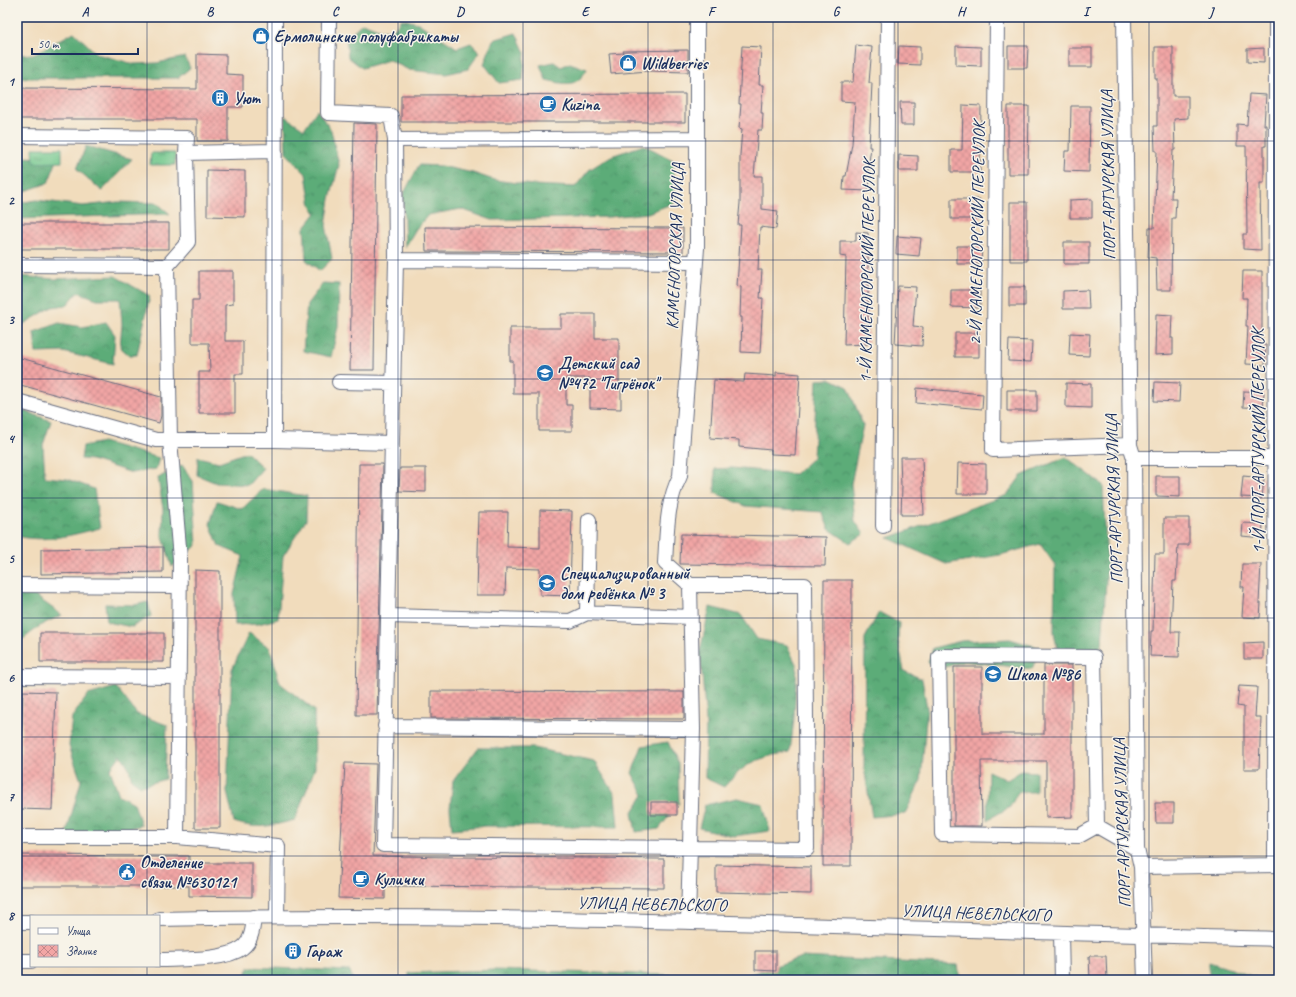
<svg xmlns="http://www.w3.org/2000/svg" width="1296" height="997" font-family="Caveat,sans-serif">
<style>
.forest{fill:url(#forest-crowns);stroke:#3c6e6b}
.park{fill:url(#park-tufts);stroke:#467b75}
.building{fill:url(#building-cross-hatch)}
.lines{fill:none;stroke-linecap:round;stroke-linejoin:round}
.minor-casing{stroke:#666c7f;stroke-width:16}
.minor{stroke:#fff;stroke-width:14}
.grid{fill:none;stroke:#1b2f5e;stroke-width:1;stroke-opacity:0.55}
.labels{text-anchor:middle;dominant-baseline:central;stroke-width:3;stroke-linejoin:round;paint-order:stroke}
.poi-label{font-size:17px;font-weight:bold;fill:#1b2f5e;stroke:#f7f3e8;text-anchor:start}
.street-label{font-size:17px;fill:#1b2f5e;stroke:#f7f3e8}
.neatline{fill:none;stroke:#1b2f5e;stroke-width:1.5}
.grid-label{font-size:13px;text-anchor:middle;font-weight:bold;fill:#1b2f5e}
</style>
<defs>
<pattern id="forest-crowns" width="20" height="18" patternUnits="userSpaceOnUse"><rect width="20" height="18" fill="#5cac78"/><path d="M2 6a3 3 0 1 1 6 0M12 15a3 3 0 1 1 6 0" fill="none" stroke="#4b8c66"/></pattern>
<pattern id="park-tufts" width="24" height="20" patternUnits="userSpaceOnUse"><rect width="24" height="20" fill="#71c78c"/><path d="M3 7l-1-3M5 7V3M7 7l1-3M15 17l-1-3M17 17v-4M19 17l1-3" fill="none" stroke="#5ca276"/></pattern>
<pattern id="building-cross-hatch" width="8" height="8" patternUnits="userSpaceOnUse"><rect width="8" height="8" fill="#f2a6a5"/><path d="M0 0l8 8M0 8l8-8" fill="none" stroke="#c3888a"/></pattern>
</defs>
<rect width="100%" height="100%" fill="#f7f3e8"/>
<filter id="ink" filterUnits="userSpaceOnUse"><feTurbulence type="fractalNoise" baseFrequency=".025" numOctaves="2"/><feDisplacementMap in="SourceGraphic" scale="8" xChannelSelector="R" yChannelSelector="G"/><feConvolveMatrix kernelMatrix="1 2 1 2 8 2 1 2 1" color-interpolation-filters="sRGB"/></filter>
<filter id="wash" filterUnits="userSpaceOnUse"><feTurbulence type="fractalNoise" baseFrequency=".012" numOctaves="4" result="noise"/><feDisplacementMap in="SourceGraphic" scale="16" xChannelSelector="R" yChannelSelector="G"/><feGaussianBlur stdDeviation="0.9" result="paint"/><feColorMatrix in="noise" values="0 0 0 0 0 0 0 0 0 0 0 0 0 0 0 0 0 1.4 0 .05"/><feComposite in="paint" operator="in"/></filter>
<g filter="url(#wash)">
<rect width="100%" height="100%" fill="#f1dcbc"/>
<path class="forest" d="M402,19l16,4 39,25 14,-5 9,9 -12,17 -22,5 -37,-4 -20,-10 -27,8 -14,-11 -2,-19 16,-15 22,8 11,-3z
M74,32l23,22 37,10 23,-1 28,-6 5,11 -12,10h-161v-23l18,-1z
M516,33l9,20 -2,27 -24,3 -15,-19 9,-24z
M554,62l7,5 9,-4 17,6c-11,20 -22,15 -41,11l-6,-15z
M317,110l14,20 8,35 -9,34 -4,26 6,34 -12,12 -14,-11 -2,-32 12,-15 -5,-7 -5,-32 -20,-21 -1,-37 19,13z
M644,145l29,15 3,42 -28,11 -39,4 -117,3 -31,-11 -33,6 -12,14 -11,18 -2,-52 16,-30 22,1 32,7 21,7 39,5 42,2 14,-17 22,-14z
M86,146l46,13 -30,32 -25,-22z
M17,157l41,1 -10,25 -31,11z
M37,200l46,6 35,-4 39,1 13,11 -153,5v-16z
M17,276l38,3 60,-3 35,20 -13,59h-8l-9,-8 2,-23 -2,-25h-23l-19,-7 -11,13 -15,2 -35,21z
M323,283l16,1 -1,43 -7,30 -28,-6 4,-47z
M106,322l9,13 -2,29 -50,-12 -27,1 -2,-21 25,-9 23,4z
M831,379l17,8 15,38 -12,59 4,37 9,13 -14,9 -21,-14 -7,-17 -76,-6 -31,-13v-24l17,-1 63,6 18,-16 4,-78z
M17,408l34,13 -8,24 2,32 22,2 27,10 6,39c-28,7 -55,15 -83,8z
M103,442l56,16 -3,11 -24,4 -40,-13 -11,-1 2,-13z
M247,452l16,16 -15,17 -32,-2 -19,-8 1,-18 21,5z
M1066,457l37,28 4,80 -5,80 -13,15 -31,-7 -4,-21 1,-67 -15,-21 -40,11 -54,9 -58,-26 119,-43 14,-19z
M182,465l11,16 4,64 -25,22 -10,-33 1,-25 -5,-31z
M263,489l44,7 -1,24 -23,36 -5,63 -20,5 -23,1 -1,-31 9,-38 -24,-10 -9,-22 7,-23 25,8z
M17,578l17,17 28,20 -19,9 -20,15 -6,1z
M148,602l3,14 -19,11 -25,-5 -2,-18 29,1z
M710,607l31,8 16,24 30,6 10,21 -3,53 -4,33c-33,6 -44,10 -66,35l-19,-9 1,-57 -6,-70z
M879,612l20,11 -1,17 6,31 18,8 5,29 -6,72 -16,34 -33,3 -8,-50 1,-129z
M249,633l21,15 10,35 34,27 1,58 -20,52c-24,6 -37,10 -61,2l-7,-30 5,-123z
M1010,639l31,9 -9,21 -68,-8 -18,6 -18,-5 5,-14 28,-7z
M116,687l21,27 30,11 -2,54 -24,7 -9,-6 -3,-12 -8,-13 -11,14 9,26 15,8 7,22 -79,23 19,-67 -12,-35 3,-29 16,-22z
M668,742l10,22 1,39 -20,26 -23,3 -4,-19 12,-18 -12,-22 10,-27z
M478,748h56l60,13 21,33 3,33 -133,-1 -33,3 -2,-21 3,-27z
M988,771l19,9 14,-9 15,1v20h-18l-8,15 -23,13z
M737,798l26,6 7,27 -36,5 -35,-8 6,-23z
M802,957l156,8 2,15h-551v-7l85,-3 248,7z
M1209,962l55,18h-55z
M249,967l101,4 3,9h-109z
M165,979l67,1h-151z"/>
<path class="park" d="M33,148h29v14l-28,1z
M151,153h24v12h-25z"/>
<g id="blocks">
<path class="building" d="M856,45l16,2 -3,36h3l-3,64h2l-4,30h3l-1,14 -26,-1 1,-14h2l6,-32 3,-42 -14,-1v-19h12z
M742,46l19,1 -2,38h4l-2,28h2l-1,17h-4l-4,46h8v33l16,2 -2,18 -16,-2 -2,43h4l-2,28h3l-3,55 -19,-1 1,-35h-2l1,-30 -4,-1 4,-61h-3l2,-22v-48l2,-26 -3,-1 2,-24h-2z
M899,46l21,1v18l-22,-1z
M956,46l25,1v19l-25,-1z
M1008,46h20l-1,22h-19z
M1155,47h18v49h15v22l-14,1 1,31h-2l-2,48h5l-1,20h-3l-1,72h-14l-1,-32 -8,-1 1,-29h5l3,-77h-2l-1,-25h3v-48h-2z
M1069,48h23v19h-23z
M1264,48v15l-17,-1v-13z
M688,50v22l-40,-1 -37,3 -2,-20 15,-1 -1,-2z
M197,54l29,1v19l17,1v32h-15v34h-31v-22h-180v-31l180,1z
M685,94v28h-284v-27z
M1249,94l17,1 -2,30h2v21h-2v37h-4l1,67 -18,-1v-15h4l-1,-88h-9v-22l10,1z
M900,102h14v23h-13z
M963,105l18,1 -1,66h-29v-22h11z
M1008,106h21l-1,68h-20z
M1071,106h19l-1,66 -25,-1 1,-20h5z
M354,123l23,1 -3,246h-24z
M899,155l19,1v15h-19z
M207,170l38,1v46l-38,-1z
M951,199h29v20h-29z
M1092,199v19h-22v-18z
M1010,202h17v59h-17z
M17,223h152v26h-152z
M425,227l258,1v24l-257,-1z
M856,232l12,1v111l-24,1 2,-88 -6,-1v-15h16z
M897,236l24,2 -2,18 -23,-2z
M1064,242h25v22h-25z
M957,246h25l-1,18h-24z
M199,271h34v33l-8,1v36h18v33h-8v39h-36v-41h11l-1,-29h-17v-43h7z
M1243,271h19v74h4l-1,20 -19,-1 2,-38h-2l1,-28h-5z
M898,286l18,1 -3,39 10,1 -1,19 -27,-2z
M1009,287h16v19h-16z
M951,290h29v18l-29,-1z
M1088,290l1,19h-26v-18z
M561,314h34v24h24v45h2v26l-31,-1v-30h-24v27h6v26h-33v-37h-26v-33h-3v-33h51z
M1156,314l16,1 -1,23h2v16l-18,1z
M955,333h24v24h-24z
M1070,333l20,1 -1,22 -20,-1z
M1009,340l23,1 -1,21 -23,-1z
M17,357l144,40v19l-2,7 -142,-39z
M776,372l24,2 -5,81 -24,-1v-4l-32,-3v-7l-29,-2 4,-58 30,2 1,-8 31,2z
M1155,382l25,1 -1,19 -25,-1z
M1066,383l25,1v24l-25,-1z
M917,388l66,6 -1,15 -66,-6z
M1007,390h30v21h-30z
M1244,391l20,1 -1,16 -20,-1z
M900,457h22l2,58h-23l1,-29h-1z
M958,463l28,1v30h-29z
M359,464h24l-6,251h-21z
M400,468h26v24l-27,-1z
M1156,476h24v21l-24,-1z
M1243,476l21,2 -2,20 -21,-1z
M540,510l32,1 -2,85 -30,-1v-26l-34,-1 -1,27h-28l2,-83h29l-1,35 33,1z
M1164,518h25v27h-11l-2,36h-3l-2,51h9l-1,25 -29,-1 1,-25h2l2,-77h9z
M1243,523l20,1 -1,14 -20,-2z
M681,534l145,3 -1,29 -145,-2z
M163,547v25l-122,2v-25z
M1242,564h19l-2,39h2l-1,15 -18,-1 2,-30h-3z
M195,570l25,1v257h-25z
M824,580h28l-1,286h-28z
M40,633h124v29h-124z
M1263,642v17h-19v-16z
M1044,665h28v152l-26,1v-57h-65l1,65h-28v-159h28v67h62z
M1239,686l18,1 -2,30h6l-2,52h-15v-62l-7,-1z
M23,691l33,1 -4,118 -33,-1z
M431,691l253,1v27l-253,-1z
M345,763l31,1 -3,92 291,3v29l-279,-2v13l-47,-1z
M651,802h26v13h-26z
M1155,803h19v20h-18z
M17,855l172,1v7h63v34l-63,-1v-10h-172z
M716,865l95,2v27l-95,-2z
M755,951h21v20l-21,-1z
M1089,956h17l1,24h-17z"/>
</g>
</g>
<g filter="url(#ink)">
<use href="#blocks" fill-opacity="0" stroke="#666c7f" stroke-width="1"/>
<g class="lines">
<defs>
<path id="minor" d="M329,17l-1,96 63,3 4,24 1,120 300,2
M997,17l-4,433 137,-5
M1124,17l6,428 4,13 3,391 4,18 4,113
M17,136l170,2 -1,15 89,-2
M395,140l302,-2
M186,153l2,89 -21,24 3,174 10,119 -3,278 101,9 -1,70
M396,260l-13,585 424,4 -2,-264h-115
M17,265l150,1
M339,382l54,1
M17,401l139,39h118l1,-423
M274,440l118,3
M1134,458h145
M883,526l5,-509
M17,585l162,1
M587,613l2,-93
M388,616l182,5 17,-8 104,4
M17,676l162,1
M385,726l308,3
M1097,826l-18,10 -137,-2 -3,-178 155,1 3,169 40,23
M17,837h160
M1275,865l1,-848
M1141,867l138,-2
M159,919c373,-8 747,11 1120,20
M17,922h14
M688,922l5,-193 -3,-144 -25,-22c2,-30 1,-59 15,-87l17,-228v-231
M1061,933l1,47
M159,960c22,-1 65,1 83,-12 10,-7 11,-21 12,-31
M17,961h14"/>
</defs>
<use href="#minor" class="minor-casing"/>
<use href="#minor" class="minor"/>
</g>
</g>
<path class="grid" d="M147,17v899M272,17v963M398,17v963M523,17v963M648,17v963M773,17v963M898,17v963M1024,17v963M1149,17v963M17,141h1262M17,260h1262M17,379h1262M17,498h1262M17,618h1262M17,737h1262M17,856h1262M147,966v14"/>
<defs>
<symbol id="shop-disc" viewBox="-11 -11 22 22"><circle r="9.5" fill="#1f6fb2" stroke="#f7f3e8"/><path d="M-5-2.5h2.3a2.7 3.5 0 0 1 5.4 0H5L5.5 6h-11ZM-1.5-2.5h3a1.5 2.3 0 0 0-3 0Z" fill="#fff"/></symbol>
<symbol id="building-disc" viewBox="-11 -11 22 22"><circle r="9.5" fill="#1f6fb2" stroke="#f7f3e8"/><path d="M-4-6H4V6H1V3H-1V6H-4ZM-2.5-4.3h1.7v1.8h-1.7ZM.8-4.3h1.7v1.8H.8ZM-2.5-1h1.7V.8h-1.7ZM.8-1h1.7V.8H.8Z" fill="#fff"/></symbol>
<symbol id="cafe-disc" viewBox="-11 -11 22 22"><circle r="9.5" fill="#1f6fb2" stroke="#f7f3e8"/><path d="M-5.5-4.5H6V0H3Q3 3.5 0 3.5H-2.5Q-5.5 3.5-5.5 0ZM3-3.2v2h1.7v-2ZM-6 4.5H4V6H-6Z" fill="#fff"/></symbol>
<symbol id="school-disc" viewBox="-11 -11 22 22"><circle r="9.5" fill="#1f6fb2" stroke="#f7f3e8"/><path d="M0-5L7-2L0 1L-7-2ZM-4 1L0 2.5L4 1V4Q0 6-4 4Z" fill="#fff"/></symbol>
<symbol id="civic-disc" viewBox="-11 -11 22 22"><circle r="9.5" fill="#1f6fb2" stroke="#f7f3e8"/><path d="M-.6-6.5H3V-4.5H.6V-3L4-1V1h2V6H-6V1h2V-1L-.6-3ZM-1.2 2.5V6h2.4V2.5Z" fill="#fff"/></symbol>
</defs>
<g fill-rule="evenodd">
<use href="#shop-disc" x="251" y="26" width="20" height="20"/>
<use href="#shop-disc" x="618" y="53" width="20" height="20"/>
<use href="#building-disc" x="210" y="88" width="20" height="20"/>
<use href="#cafe-disc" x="538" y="94" width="20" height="20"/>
<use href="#school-disc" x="535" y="363" width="20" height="20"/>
<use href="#school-disc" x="537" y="573" width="20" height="20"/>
<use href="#school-disc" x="983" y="664" width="20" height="20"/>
<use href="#civic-disc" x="117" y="862" width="20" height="20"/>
<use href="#cafe-disc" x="351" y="869" width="20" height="20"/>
<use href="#building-disc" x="283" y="941" width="20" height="20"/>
</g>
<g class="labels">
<g class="poi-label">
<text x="274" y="36">Ермолинские полуфабрикаты</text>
<text x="641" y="63">Wildberries</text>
<text x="233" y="98">Уют</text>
<text x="561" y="104">Kuzina</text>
<text x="558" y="363">Детский сад<tspan x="558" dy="20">№472 "Тигрёнок"</tspan></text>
<text x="560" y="573">Специализированный<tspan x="560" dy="20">дом ребёнка № 3</tspan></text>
<text x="1006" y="674">Школа №86</text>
<text x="140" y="862">Отделение<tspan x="140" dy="20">связи №630121</tspan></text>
<text x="374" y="879">Кулички</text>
<text x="306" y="951">Гараж</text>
</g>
<g class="street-label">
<text transform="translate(1108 175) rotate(-91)">ПОРТ-АРТУРСКАЯ УЛИЦА</text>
<text transform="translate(977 233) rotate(-89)">2-Й КАМЕНОГОРСКИЙ ПЕРЕУЛОК</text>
<text transform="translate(675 246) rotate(-88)">КАМЕНОГОРСКАЯ УЛИЦА</text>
<text transform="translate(867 271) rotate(-89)">1-Й КАМЕНОГОРСКИЙ ПЕРЕУЛОК</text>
<text transform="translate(1258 441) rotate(-90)">1-Й ПОРТ-АРТУРСКИЙ ПЕРЕУЛОК</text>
<text transform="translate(1114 499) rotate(-92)">ПОРТ-АРТУРСКАЯ УЛИЦА</text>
<text transform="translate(1122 823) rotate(-92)">ПОРТ-АРТУРСКАЯ УЛИЦА</text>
<text transform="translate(652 904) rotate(1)">УЛИЦА НЕВЕЛЬСКОГО</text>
<text transform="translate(976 913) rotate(2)">УЛИЦА НЕВЕЛЬСКОГО</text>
</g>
</g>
<rect width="1296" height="997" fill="none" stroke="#f7f3e8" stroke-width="44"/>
<rect x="30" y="915" width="130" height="52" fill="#f7f3e8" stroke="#9fa5b1"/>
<rect x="38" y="928" width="20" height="6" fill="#ffffff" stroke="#9fa5b1"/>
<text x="66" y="935" font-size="12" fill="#1b2f5e">Улица</text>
<rect x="38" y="945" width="20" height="12" fill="url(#building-cross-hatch)" stroke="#9fa5b1"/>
<text x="66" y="955" font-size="12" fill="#1b2f5e">Здание</text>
<path d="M32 48v6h106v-6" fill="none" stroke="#1b2f5e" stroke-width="2"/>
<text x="38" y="48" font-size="12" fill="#1b2f5e" stroke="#f7f3e8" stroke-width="3" paint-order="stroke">50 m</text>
<rect x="22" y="22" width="1252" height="953" class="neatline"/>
<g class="grid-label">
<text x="85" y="16">A</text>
<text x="210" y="16">B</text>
<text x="335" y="16">C</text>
<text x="460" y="16">D</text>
<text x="585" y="16">E</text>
<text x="711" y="16">F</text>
<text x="836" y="16">G</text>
<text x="961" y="16">H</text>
<text x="1086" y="16">I</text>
<text x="1211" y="16">J</text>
<text x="11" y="86">1</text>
<text x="11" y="205">2</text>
<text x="11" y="324">3</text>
<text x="11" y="443">4</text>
<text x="11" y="563">5</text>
<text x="11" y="682">6</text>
<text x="11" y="801">7</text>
<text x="11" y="920">8</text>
</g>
</svg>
